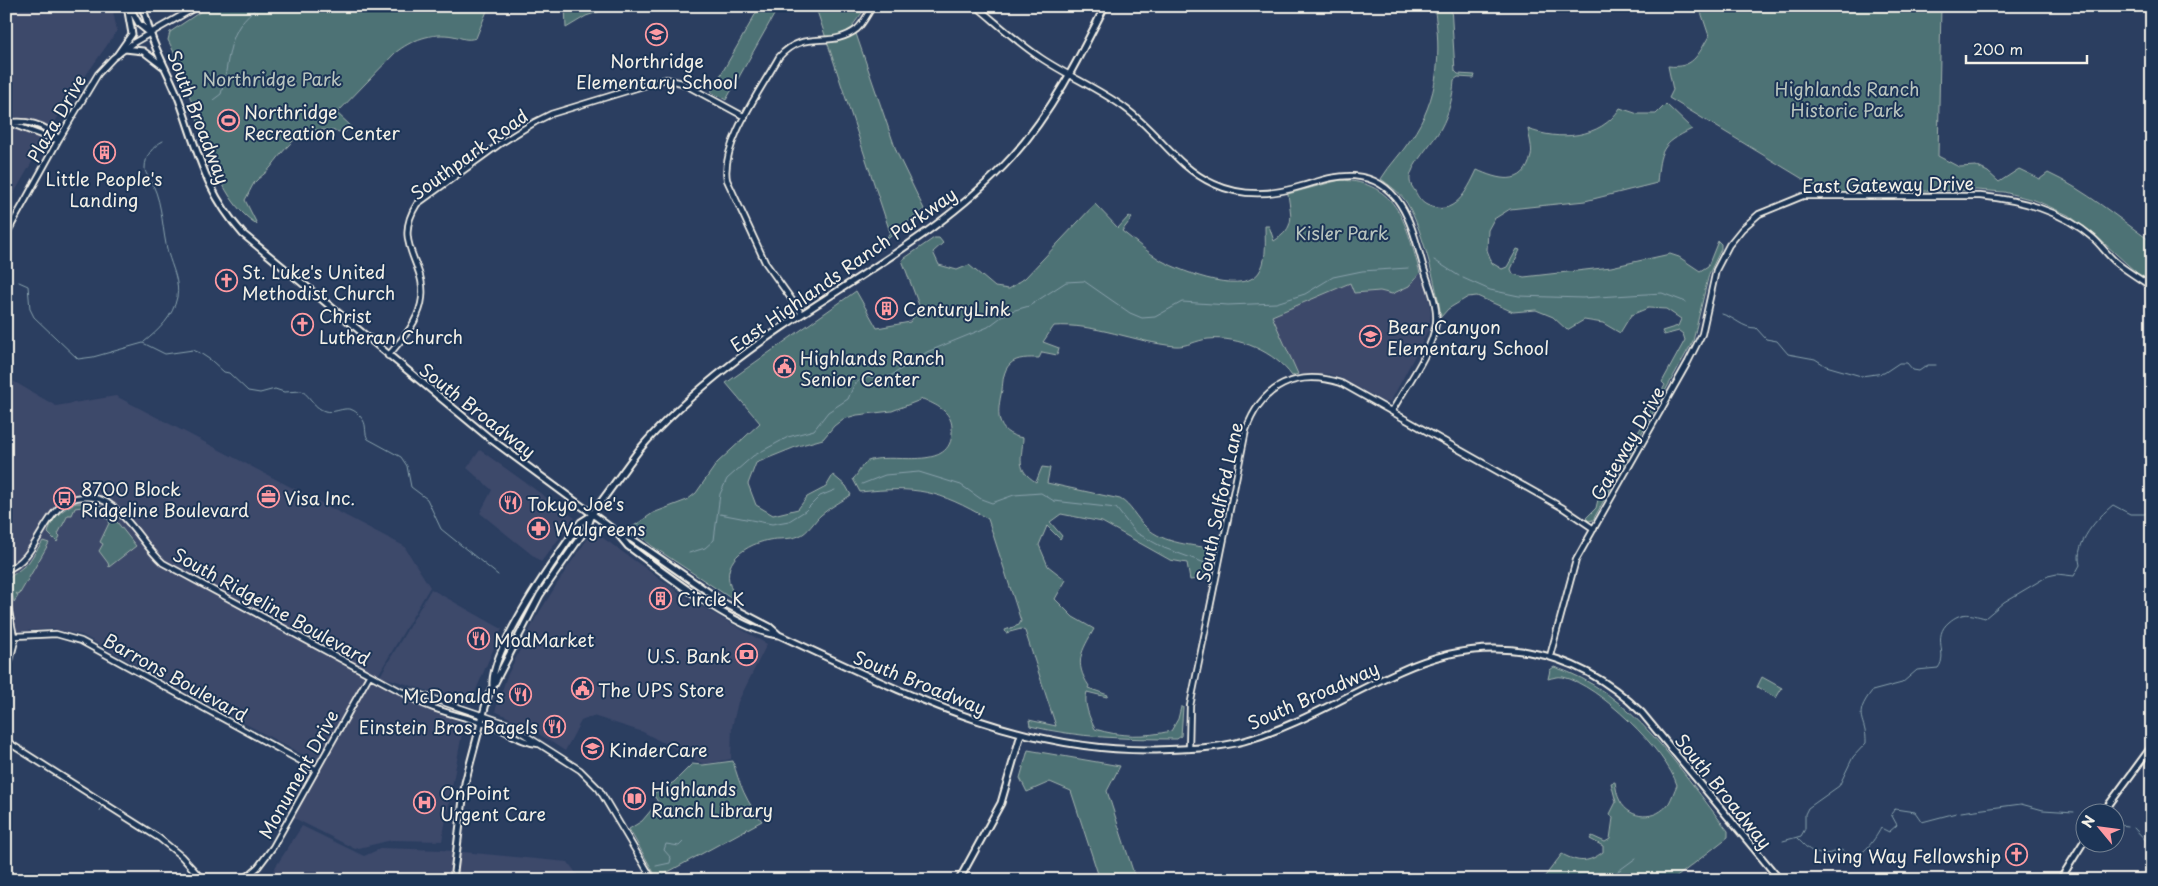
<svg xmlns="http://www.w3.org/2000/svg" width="2158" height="886" font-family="'Playpen Sans',sans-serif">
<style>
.built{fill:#3c486a}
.green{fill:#4e7274;stroke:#a1b2ae}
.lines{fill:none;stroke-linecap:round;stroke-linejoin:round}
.stream{stroke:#88a1ac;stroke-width:1}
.minor-casing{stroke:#f4f1e8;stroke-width:8}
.major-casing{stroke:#f4f1e8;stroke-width:9}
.minor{stroke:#1d3557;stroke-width:4.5}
.major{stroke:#1d3557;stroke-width:5}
.labels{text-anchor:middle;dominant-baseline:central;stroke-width:4;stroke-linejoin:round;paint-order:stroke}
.poi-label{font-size:18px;fill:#f4f1e8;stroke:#1d3557;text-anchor:start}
.park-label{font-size:18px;fill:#bac5bf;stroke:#1d3557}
.street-label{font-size:18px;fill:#f4f1e8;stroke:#1d3557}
</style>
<rect width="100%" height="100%" fill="#2b3e60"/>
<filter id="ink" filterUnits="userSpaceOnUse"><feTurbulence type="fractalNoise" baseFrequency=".02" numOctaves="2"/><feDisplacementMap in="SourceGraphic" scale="10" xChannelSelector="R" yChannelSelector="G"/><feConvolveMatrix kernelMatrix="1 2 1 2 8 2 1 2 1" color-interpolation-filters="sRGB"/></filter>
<g filter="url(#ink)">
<path class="built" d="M6,6h106l5,25 -52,74 -59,102z
M1420,273l8,21 3,19 -2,16 -38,72 -5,2 -45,-25 -13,-4h-30l-26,-58 78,-33 5,10 25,-2 12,3 17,-8z
M6,377l50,29 60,-10 288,150 26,41 -56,95 90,41 -22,118 -50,-1 -37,9 -67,-34 28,-53 -234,-127 -30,-6 -42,3 -4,26z
M480,450l95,68 -34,44 -61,-49 12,-23 -25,-22z
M596,533l94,67 77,44 -29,58 -6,25 -1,32 -26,5 -6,-2 -56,-30 -50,-16 -12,5 -16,30 -37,-24 -33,-16 12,-35 28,-57 32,-51 24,-34z
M431,589l71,40 -32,75 -90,-28z
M302,826l62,30 18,-8 60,2 126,12 13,18h-314z"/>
<path class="green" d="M209,6h280l-13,32c-10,3 -13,0 -23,-2 -21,-4 -42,4 -58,17l-58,60 14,13 -7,7c-40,-10 -50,4 -73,34 -4,6 -12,10 -17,16 -3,5 -6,12 -9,17l12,24c-49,-28 -62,-133 -89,-184l2,-8z
M565,6h39v4l-18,6 -20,12z
M760,6h19l-53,94 -15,-8z
M792,6h65l7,4 -11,15 44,128 27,56 -39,32 5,-9 -73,-221z
M1434,6h17l4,65 3,3 17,1 -1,3 -16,-1 -4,3c-1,17 -5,33 -13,48 -7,14 -33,39 -31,53 0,3 3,7 5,10 3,6 6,11 12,14 27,13 40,-14 50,-35 20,9 47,18 54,-14 2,-7 -2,-19 -3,-27 30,12 73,10 92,-21l18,6h18l10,-10 26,25c-31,15 -32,21 -35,54l-72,18 -75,8 -16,10 -6,11 -1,20 5,13 10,6 5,-2 10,-18 3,1 -9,19 2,5 11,3 87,-10 59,-13 9,3 21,14 8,-5 10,-25 3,3v5l-12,25 -16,67 -100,179 -4,1 -3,-3 10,-10 6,-26 24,-28 39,-69 -3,-3 23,-42 -2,-6 -4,-3 -15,4 -2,-4 16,-5 3,-7 -15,-10 -18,-1 -17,7 -11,18 -17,-10 -19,-3 -17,10 -14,-13 -17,-7 -23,2 -36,-16 -9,1 -20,12 -7,8c-3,-26 -21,-98 -37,-118 -6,-8 -15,-14 -23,-20 9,-15 21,-26 30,-40 28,-40 31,-86 23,-133z
M1699,6h242l-3,150 21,11 17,-1 12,6 11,10 20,-13 21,10 8,-6c37,17 70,45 104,69v39l-14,-7 -44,-40 -26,-19 -31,-14 -33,-9 -28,-2 -150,3 -157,-95 4,-8 -5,-24c25,3 30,-11 41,-30z
M1340,180c59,2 66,45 80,93l-11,13 -17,8 -12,-3 -26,2 -4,-10 -78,33 26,58 -6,2c-17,-24 -53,-40 -84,-37 -11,1 -22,8 -33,7 -41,-4 -80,-23 -121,-20l-11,16 16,6 -2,7 -15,-3 -3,6c-10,0 -22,-1 -29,6 -7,7 -7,17 -8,26 -5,22 -8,43 21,48 -1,21 -8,31 13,44l6,-15 8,1 -3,15 73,16c11,6 16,19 26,28 18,17 47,18 70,22l-7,29 -19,2 -3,-17 -17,-3 -68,-38 -41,-8 -11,8 12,14 -2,3 -13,-13 -8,19 9,21 18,14 -11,19 18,18 21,12c-12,22 -21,33 -5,57l-1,2 20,7 -1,2 -20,-5c-4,11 3,27 8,37 25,8 50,8 76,2l7,-12 3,-12h2l-2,29 -4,3c-51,0 -98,-1 -147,-13l-1,-6 27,6 -31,-95 -4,-2 -15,4 -1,-3 14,-5 2,-4 -33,-102c-50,-29 -71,-33 -128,-27l-7,-13c7,-6 8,-17 18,-19 27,-7 84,13 81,-33 -1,-16 -16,-22 -29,-28l-31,12 -35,4 -14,4 -9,7 -11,13 -25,7 -42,17 -8,21 8,21 17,10 25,-6 9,-12 19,-10 7,-12 13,11 5,9c-10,7 -21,12 -30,20 -6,5 -13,18 -22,21 -9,4 -21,2 -30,4 -30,6 -53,28 -33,57l-1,4 -83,-55 -21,-18 22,-15 34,-13 9,-7 21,-30 43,-40 -34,-40 130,-92 21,37 33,-6 10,-14 -18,-48 32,-22h5l4,5 -10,9 6,13 18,5 12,-5 26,22 14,2 16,-11 70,-74 23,24 11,-12 3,2 -10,13c13,10 25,21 40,30 21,11 86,37 99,8 6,-12 4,-30 4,-43h4l5,15c22,-14 17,-24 14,-47z
M76,503h17l13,5 30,38 -27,21 -1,-4 -9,-12 4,-7 -3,-2 10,-21 -7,-5 2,-3c-10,-6 -19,-7 -30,-5l-3,7h-4l-10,19 2,2 -3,6 -9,-9c3,-14 14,-24 28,-30z
M43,541l6,2 -30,52 -3,-2 2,3 -4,6 -6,-23 20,-16z
M1554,667c78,24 126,103 174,164v6l-55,43h-131l20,-26c17,9 26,9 41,-2v-6l-13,-7 2,-3 13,6 5,-3 3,-21 -3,-4 6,-12 -5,-19 4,-1c1,6 2,14 5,19 10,19 36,20 49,2 3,-5 5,-12 8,-18 -10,-33 -79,-101 -114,-108 -5,-1 -11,1 -15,2l2,-9z
M1762,677l20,11 -6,10 -19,-11z
M1028,750l92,16 -13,25 29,89h-36l-29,-89 -21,-9 -23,10 -7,-14z
M733,761c6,23 14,42 29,60l-105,57 -28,-49 13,-8 16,-19 -5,-8 21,-12 18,-18 11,1z"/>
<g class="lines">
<path class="stream" d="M293,6h1
M213,100l8,-6c10,-34 4,-66 39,-88
M1434,260l25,16
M1463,278l27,12 29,6 63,2 80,-5 24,9
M19,282l9,4 2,23 4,8 44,42 15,-2 50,-14 22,11 28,-4 7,3 12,8 12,11 5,1 19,18 12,2 15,-4 9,3 18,-1c9,6 12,17 23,20 14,4 24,-12 38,9 4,6 1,13 5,19l33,18 6,9 4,21 16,12 14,30 57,46
M1722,314c14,4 20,14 34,14l10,11 11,2 11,13 27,5 11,7 35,10 23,-3 15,-10h8l6,7 6,1 9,-6h8
M144,342c15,-12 29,-25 33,-45 3,-15 -5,-30 -9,-44 -6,-22 -5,-47 -15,-68 -2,-6 -8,-10 -8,-17 0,-12 8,-22 18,-27
M862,484l23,-9 34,-3 42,13 20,14 11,4 22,-8 27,-2 13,8 62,7 19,24 29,16 41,15
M720,514l52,10 17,-3 16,-10 15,-15 15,-6
M689,553l16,-5 9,-8 6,-46 7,-15 26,-23 35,-19 26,-7 14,-18 20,-13 6,-14 6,-5 10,-3 12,2 10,-4 35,-23 61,-25 20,-15 21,-6 37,-24 18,-1 46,32 12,5 13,-1 27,-15 46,3 48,-2 29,-9 28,-17 29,-6 46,-3
M100,811l2,-6
M1961,812l60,-8 22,6 31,2
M2121,825l7,1
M2134,828l18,19
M1797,838c15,16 22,20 43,12l4,1 1,7c16,2 29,-17 36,-30l8,4 8,-7 -6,-11 4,-5 20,3 7,10 34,-9
M1783,841l18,-5 4,-7v-15l3,-6 31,-22 14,-29 13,-14c1,-25 -15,-25 6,-52l30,-8 15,-13 21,-2c11,-14 -7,-31 11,-46 13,-11 21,-8 36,-4l19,-16 44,-26 9,-2 17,2 6,-11c-6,-22 17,-47 33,-60l17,9h15l7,-6
M656,866l14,-3 1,-5 -7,-8 2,-6 13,2 4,-4
M1606,880l30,-22"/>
<defs>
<path id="minor" d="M976,6c21,17 42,37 65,52 27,18 58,31 84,50 33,24 51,59 89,76 28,13 59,11 88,2 18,-5 33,-11 52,-10 51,4 59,57 71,96 5,16 13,33 11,51 -5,31 -29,61 -44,88
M6,123c19,-4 39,1 53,16
M9,123l43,16h7
M6,235l53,-96 39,-65 15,-16 20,-15 65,-37
M802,314l-37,-52 -38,-82c-7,-35 35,-92 52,-123 25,-29 51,-7 78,-28 6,-5 11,-16 16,-23
M388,356c14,-17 28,-31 33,-52 9,-40 -31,-58 -4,-100l84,-61 34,-21 16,-8 115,-35 16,4 63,34
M6,570c36,-12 37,-72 78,-73 10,0 20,2 28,9 20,15 32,40 51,57l239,129c26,19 63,24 94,35 14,6 27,16 42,17
M6,597l9,44 -9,35
M15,636l41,-2 25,7 236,129
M1550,656l26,-96 112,-198 14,-28 14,-64 13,-25 13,-16 17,-15 44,-18h177c41,4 81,14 113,42 9,8 15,18 24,25 11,9 23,16 35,24
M403,692l13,1 92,31 72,46 19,19 54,91
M6,741l153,97 22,18 22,24
M1189,749l1,-43 56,-276c16,-45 51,-61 95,-47l222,125 31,21
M243,880l15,-13 15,-20 96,-171"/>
<path id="major" d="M129,6l10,18 11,9
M141,6c6,10 6,18 10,29 8,24 22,46 30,70 18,51 25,87 62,129l245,203 130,96 14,6 92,64 46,24 9,8c122,56 234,116 373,115 30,-1 62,-1 92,-9 54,-15 104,-47 156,-70 87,-40 174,-25 242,42l138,167
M125,49l18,2 21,16
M118,54l14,-20 -5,-28
M618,534l10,12c34,25 110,86 151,89
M493,685c-3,-36 66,-132 88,-163l11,-7
M2102,814l50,-68
M453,880l12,-97 23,-87 52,-101 48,-69 4,-12c16,-21 31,-43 47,-64 26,-31 59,-60 91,-85 91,-72 203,-121 282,-208 40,-45 66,-97 93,-151
M959,880l42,-77 20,-69
M2060,880l26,-42"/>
</defs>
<use href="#minor" class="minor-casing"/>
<use href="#major" class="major-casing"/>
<use href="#minor" class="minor"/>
<use href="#major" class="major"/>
</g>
</g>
<defs>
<symbol id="school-ring" viewBox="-11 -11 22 22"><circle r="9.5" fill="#1d3557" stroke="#ff9aa2" stroke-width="1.5"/><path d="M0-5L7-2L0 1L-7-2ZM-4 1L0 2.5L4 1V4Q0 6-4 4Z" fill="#ff9aa2"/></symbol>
<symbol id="stadium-ring" viewBox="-11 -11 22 22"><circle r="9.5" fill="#1d3557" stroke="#ff9aa2" stroke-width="1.5"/><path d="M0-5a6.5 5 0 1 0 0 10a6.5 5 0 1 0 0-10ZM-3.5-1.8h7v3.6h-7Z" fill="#ff9aa2"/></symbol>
<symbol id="building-ring" viewBox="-11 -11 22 22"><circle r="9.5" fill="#1d3557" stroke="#ff9aa2" stroke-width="1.5"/><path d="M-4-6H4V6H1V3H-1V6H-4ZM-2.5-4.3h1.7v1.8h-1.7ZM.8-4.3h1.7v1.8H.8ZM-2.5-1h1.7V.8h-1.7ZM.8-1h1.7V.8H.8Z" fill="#ff9aa2"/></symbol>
<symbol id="church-ring" viewBox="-11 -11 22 22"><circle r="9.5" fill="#1d3557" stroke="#ff9aa2" stroke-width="1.5"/><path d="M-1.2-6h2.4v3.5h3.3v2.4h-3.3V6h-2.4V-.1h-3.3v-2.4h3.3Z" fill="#ff9aa2"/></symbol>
<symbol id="civic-ring" viewBox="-11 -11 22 22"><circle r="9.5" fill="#1d3557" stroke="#ff9aa2" stroke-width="1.5"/><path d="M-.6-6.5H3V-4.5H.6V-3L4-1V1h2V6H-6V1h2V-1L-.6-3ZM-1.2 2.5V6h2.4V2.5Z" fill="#ff9aa2"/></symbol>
<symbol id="office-ring" viewBox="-11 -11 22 22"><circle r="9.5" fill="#1d3557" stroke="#ff9aa2" stroke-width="1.5"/><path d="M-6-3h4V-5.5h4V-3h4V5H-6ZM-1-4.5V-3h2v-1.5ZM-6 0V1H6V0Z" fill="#ff9aa2"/></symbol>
<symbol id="bus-ring" viewBox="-11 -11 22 22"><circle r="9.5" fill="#1d3557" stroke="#ff9aa2" stroke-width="1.5"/><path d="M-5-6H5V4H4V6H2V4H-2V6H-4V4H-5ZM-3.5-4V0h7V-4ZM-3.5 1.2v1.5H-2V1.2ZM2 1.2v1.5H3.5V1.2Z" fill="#ff9aa2"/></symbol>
<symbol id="restaurant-ring" viewBox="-11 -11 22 22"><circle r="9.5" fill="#1d3557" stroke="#ff9aa2" stroke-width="1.5"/><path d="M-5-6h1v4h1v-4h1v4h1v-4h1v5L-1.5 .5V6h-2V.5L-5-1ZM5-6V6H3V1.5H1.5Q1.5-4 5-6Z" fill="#ff9aa2"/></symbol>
<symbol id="pharmacy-ring" viewBox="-11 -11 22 22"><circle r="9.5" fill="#1d3557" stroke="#ff9aa2" stroke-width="1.5"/><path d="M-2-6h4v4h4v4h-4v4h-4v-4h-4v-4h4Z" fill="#ff9aa2"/></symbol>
<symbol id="bank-ring" viewBox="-11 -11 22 22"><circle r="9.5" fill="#1d3557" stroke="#ff9aa2" stroke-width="1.5"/><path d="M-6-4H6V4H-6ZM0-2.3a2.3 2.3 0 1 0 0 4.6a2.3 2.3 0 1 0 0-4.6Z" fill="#ff9aa2"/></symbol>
<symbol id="library-ring" viewBox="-11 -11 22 22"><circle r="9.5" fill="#1d3557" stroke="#ff9aa2" stroke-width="1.5"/><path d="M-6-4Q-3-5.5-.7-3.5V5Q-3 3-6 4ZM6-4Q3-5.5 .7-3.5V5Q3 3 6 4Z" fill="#ff9aa2"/></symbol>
<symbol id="hospital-ring" viewBox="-11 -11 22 22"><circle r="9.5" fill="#1d3557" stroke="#ff9aa2" stroke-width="1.5"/><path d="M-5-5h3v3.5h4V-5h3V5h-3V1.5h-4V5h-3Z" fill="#ff9aa2"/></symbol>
</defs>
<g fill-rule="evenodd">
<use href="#school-ring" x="644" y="22" width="25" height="25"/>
<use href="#stadium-ring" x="216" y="108" width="25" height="25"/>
<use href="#building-ring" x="92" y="140" width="25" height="25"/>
<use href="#church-ring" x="214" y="268" width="25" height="25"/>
<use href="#building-ring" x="874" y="296" width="25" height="25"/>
<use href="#church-ring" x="290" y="312" width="25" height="25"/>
<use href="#school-ring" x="1358" y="324" width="25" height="25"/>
<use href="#civic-ring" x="772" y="354" width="25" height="25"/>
<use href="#office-ring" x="256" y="484" width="25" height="25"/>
<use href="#bus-ring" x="52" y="486" width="25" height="25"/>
<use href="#restaurant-ring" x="498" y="490" width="25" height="25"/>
<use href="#pharmacy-ring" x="526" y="516" width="25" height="25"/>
<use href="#building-ring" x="648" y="586" width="25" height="25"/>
<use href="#restaurant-ring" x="466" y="626" width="25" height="25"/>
<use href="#bank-ring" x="734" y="642" width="25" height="25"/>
<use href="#civic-ring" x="570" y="676" width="25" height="25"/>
<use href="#restaurant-ring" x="508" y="682" width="25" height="25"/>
<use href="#restaurant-ring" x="542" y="714" width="25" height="25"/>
<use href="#school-ring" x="580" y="736" width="25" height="25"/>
<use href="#library-ring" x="622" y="786" width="25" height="25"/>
<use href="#hospital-ring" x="412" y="790" width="25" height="25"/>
<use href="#church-ring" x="2004" y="842" width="25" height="25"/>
</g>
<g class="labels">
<g class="poi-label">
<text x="657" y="60" text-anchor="middle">Northridge<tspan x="657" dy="21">Elementary School</tspan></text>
<text x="244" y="111">Northridge<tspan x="244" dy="21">Recreation Center</tspan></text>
<text x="104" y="178" text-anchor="middle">Little People's<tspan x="104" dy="21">Landing</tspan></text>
<text x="242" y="271">St. Luke's United<tspan x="242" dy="21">Methodist Church</tspan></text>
<text x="903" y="308">CenturyLink</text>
<text x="319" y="315">Christ<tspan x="319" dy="21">Lutheran Church</tspan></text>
<text x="1387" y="326">Bear Canyon<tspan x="1387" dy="21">Elementary School</tspan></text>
<text x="800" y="357">Highlands Ranch<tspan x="800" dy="21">Senior Center</tspan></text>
<text x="81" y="488">8700 Block<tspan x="81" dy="21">Ridgeline Boulevard</tspan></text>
<text x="284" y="497">Visa Inc.</text>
<text x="527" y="503">Tokyo Joe's</text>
<text x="554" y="528">Walgreens</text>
<text x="677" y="598">Circle K</text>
<text x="494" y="639">ModMarket</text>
<text x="731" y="655" text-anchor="end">U.S. Bank</text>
<text x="598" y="689">The UPS Store</text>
<text x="504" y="695" text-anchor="end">McDonald's</text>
<text x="538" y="726" text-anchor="end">Einstein Bros. Bagels</text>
<text x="609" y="749">KinderCare</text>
<text x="651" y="788">Highlands<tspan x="651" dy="21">Ranch Library</tspan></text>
<text x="440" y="792">OnPoint<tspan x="440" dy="21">Urgent Care</tspan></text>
<text x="2001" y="855" text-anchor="end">Living Way Fellowship</text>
</g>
<g class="park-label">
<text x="272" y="78">Northridge Park</text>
<text x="1847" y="88">Highlands Ranch<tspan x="1847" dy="21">Historic Park</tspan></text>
<text x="1342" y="232">Kisler Park</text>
</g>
<g class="street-label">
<text transform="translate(199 117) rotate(69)">South Broadway</text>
<text transform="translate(56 118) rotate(-60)">Plaza Drive</text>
<text transform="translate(469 154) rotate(-36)">Southpark Road</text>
<text transform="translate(1888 184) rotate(-1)">East Gateway Drive</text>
<text transform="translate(843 269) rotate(-35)">East Highlands Ranch Parkway</text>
<text transform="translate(478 410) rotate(38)">South Broadway</text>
<text transform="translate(1627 443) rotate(-60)">Gateway Drive</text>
<text transform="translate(1219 502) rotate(-78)">South Salford Lane</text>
<text transform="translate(272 606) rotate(29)">South Ridgeline Boulevard</text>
<text transform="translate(176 677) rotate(29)">Barrons Boulevard</text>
<text transform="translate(920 682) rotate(22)">South Broadway</text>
<text transform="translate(1313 695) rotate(-24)">South Broadway</text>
<text transform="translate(298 774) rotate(-61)">Monument Drive</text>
<text transform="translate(1724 791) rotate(51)">South Broadway</text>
</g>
</g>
<rect width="2158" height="886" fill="none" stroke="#1d3557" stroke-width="25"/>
<rect x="12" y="12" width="2133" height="861" fill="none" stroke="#f4f1e8" stroke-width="2" filter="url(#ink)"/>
<g transform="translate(2100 828) rotate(299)"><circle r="24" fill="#1d3557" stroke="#738091"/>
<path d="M0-4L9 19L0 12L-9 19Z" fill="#ff9aa2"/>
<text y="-8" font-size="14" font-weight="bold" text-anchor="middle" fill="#f4f1e8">N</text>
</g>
<path d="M1966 55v8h121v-8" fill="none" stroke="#f4f1e8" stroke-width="2.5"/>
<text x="1973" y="55" font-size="15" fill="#f4f1e8" stroke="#1d3557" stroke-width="4" paint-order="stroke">200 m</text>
</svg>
